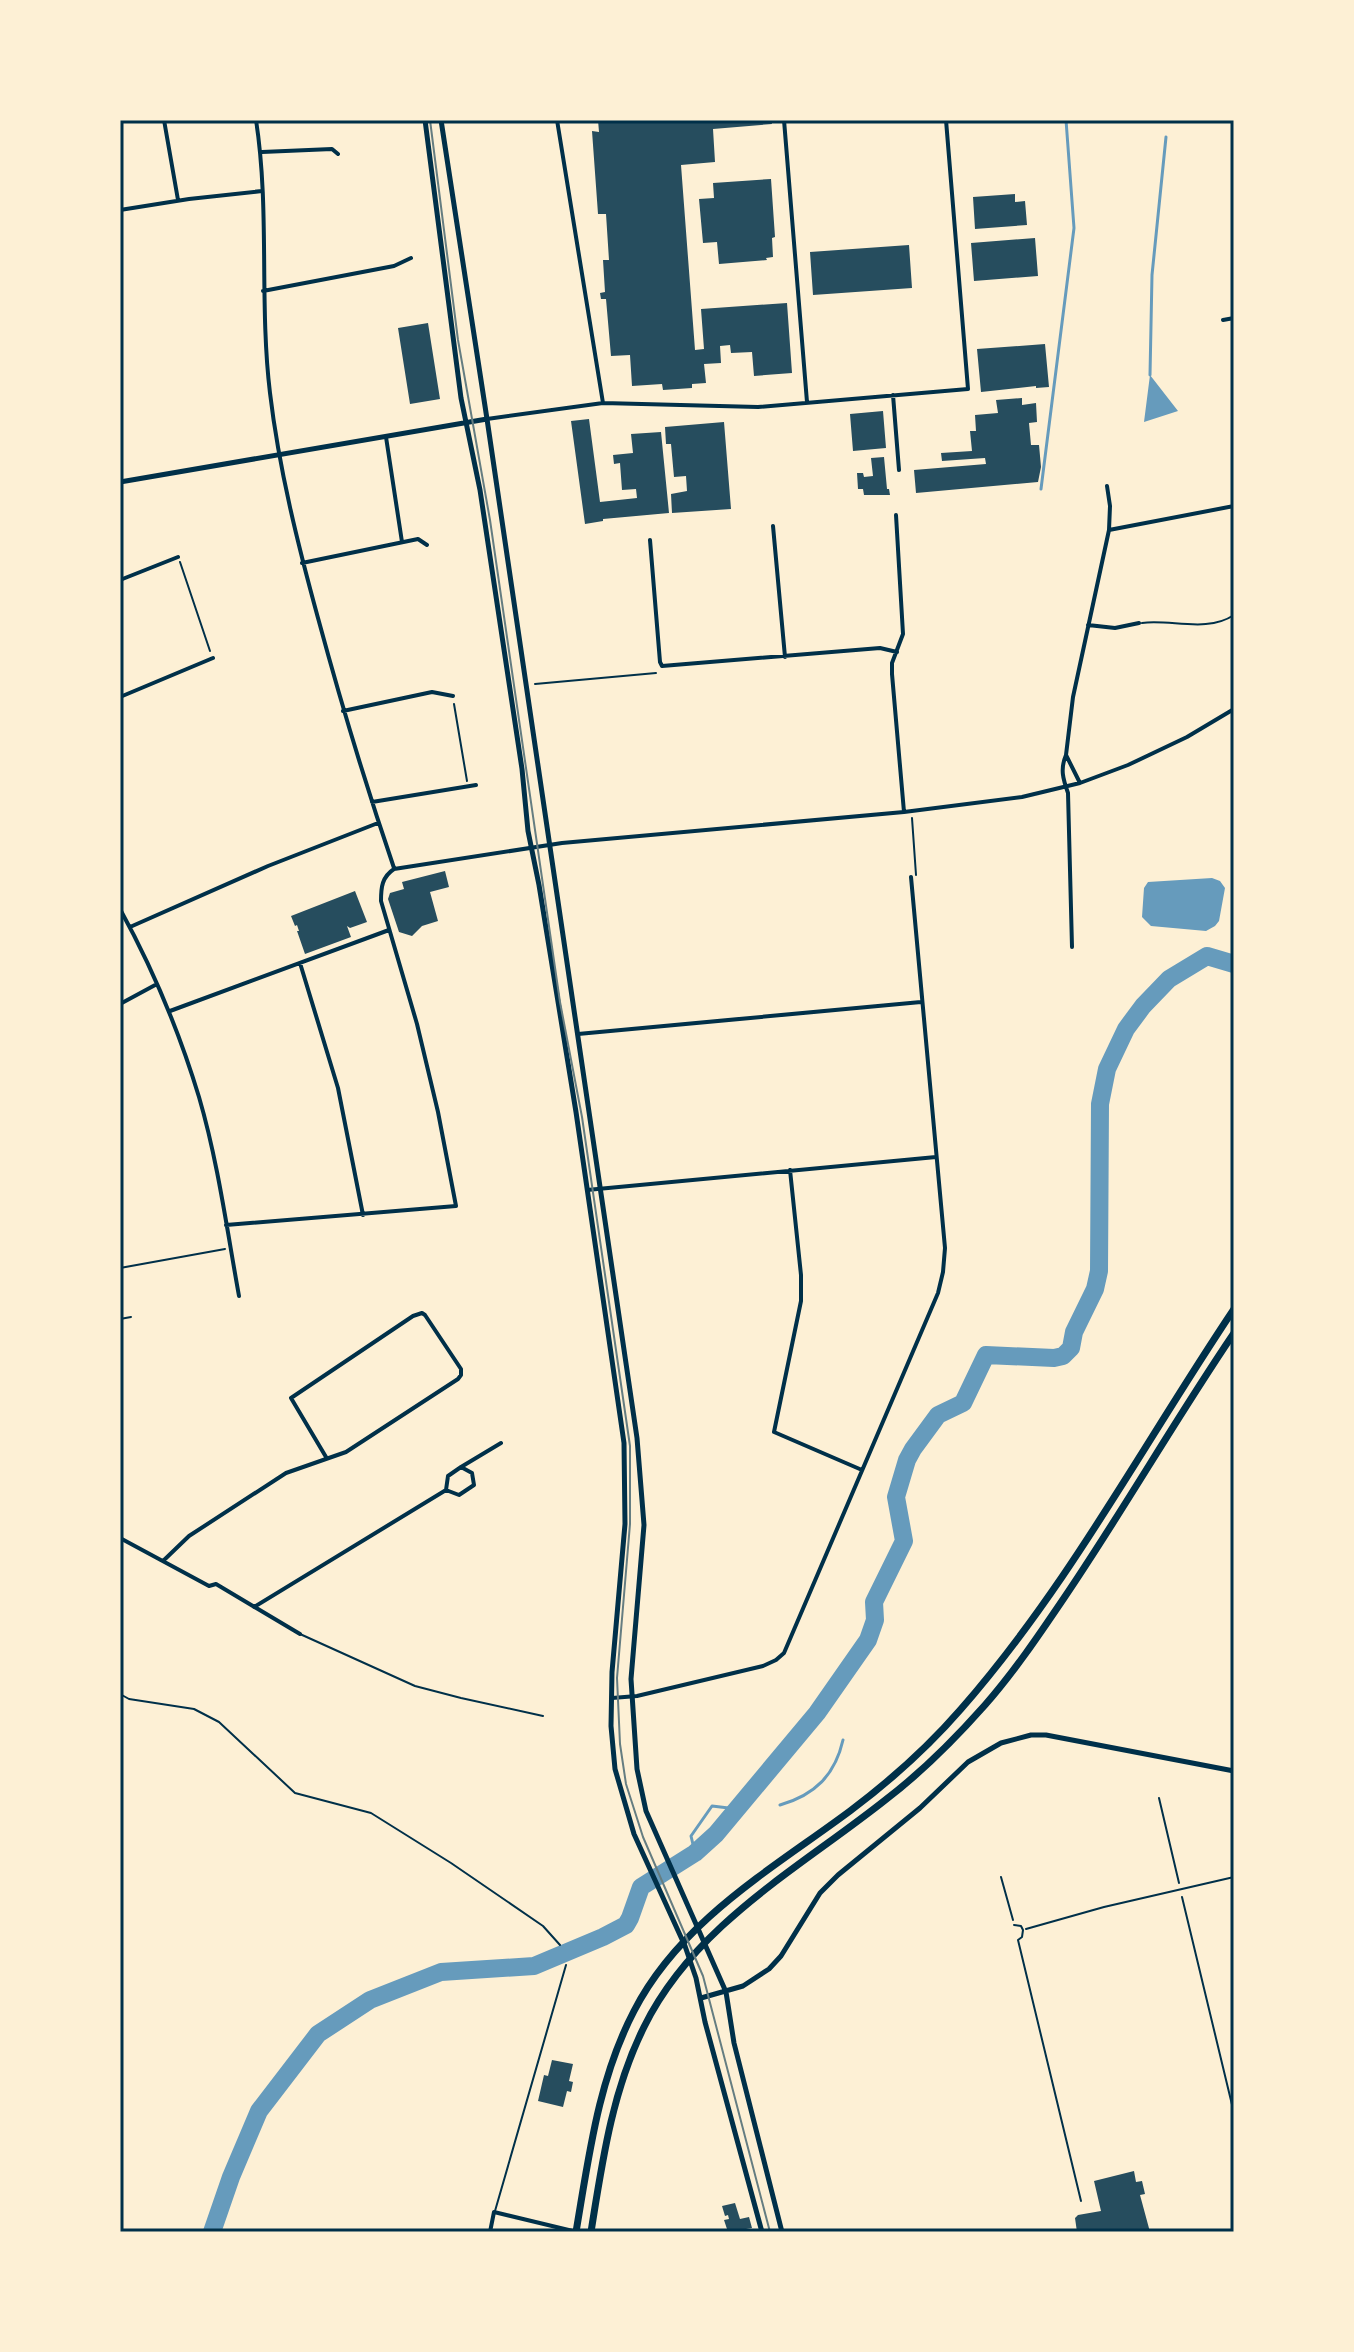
<svg xmlns="http://www.w3.org/2000/svg" width="1354" height="2352" font-family="'Source Serif 4',serif">
<style>
.water{fill:#669bbc}
.lines{fill:none;stroke-linecap:round;stroke-linejoin:round}
.stream{stroke:#669bbc;stroke-width:3}
.river{stroke:#669bbc;stroke-width:18}
.building{fill:#264d5e}
.path{stroke:#003049;stroke-width:2}
.service{stroke:#003049;stroke-width:2}
.minor{stroke:#003049;stroke-width:4}
.tertiary{stroke:#003049;stroke-width:5}
.trunk{stroke:#003049;stroke-width:7}
.tram{stroke:#657d81;stroke-width:2}
.neatline{fill:none;stroke:#003049;stroke-width:3}
</style>
<rect width="100%" height="100%" fill="#fdf0d5"/>
<path class="water" d="M1150,375l28,36 -34,11z
M1212,878l8,3 5,7 -6,33 -4,5 -9,5 -55,-5 -9,-9 2,-29 4,-6z"/>
<g class="lines">
<path class="stream" d="M1150,375l2,-100 14,-138
M1041,489l33,-261 -8,-108
M780,1805c35,-10 55,-30 63,-65
M695,1853l-4,-17 21,-30 25,3"/>
<path class="river" d="M212,2232l19,-55 28,-66 59,-77 52,-34 71,-28 93,-6 69,-29 23,-12 4,-7 11,-31 54,-34 21,-19 101,-121 51,-73 7,-20 -1,-18 30,-61 -8,-44 11,-37 6,-11 25,-34 25,-12 23,-48 68,3 9,-2 8,-8 3,-16 21,-43 4,-18 1,-167 7,-35 19,-40 17,-23 26,-27 38,-23 27,8"/>
</g>
<path class="building" d="M598,120h173l1,4 -59,5 2,33 -34,3 14,185 9,-1 -3,-40 86,-6 5,70 -38,3 -2,-24 -21,1 -1,-8 -10,1 1,17 -17,1 2,19 -14,1v4l-29,2 -1,-6 -30,2 -2,-31 -19,1 -5,-57h-5l-1,-6 5,-1 -2,-32h6l-3,-46h-8l-6,-83 7,1z
M771,179l4,58 -3,1 1,19 -7,1 1,2 -48,4 -2,-22 -14,1 -4,-44 15,-1 -1,-15z
M1015,194v8l10,-1 2,24 -52,4 -2,-32z
M1035,238l3,38 -64,5 -3,-38z
M909,245l3,43 -99,7 -3,-43z
M428,323l12,76 -30,5 -12,-76z
M1045,344l4,43 -13,1v-2l-55,6 -4,-43z
M1022,398v7l14,-2 1,19 -8,1 2,22h8l2,22 -3,15 -122,11 -2,-23 72,-6 -1,-6 -43,3 -1,-8 31,-2 -2,-20h6l-1,-16 23,-2 -2,-13z
M883,411l3,37 -33,3 -3,-37z
M589,419l11,83 37,-4 -1,-9 -14,1 -2,-27 -6,1 -1,-9 20,-2 -2,-19 30,-2 8,81 -66,6v2l-18,3 -14,-103z
M724,422l7,87 -59,4 -1,-19 16,-3 -1,-15 -12,1 -3,-33h-5l-1,-17z
M884,457l3,32h2l1,6h-26l-1,-6h-5l-1,-16h6l1,4 9,-1 -2,-18z
M445,871l4,16 -19,5 8,29 -16,5 -10,10 -13,-4 -11,-33 2,-6 14,-4 -2,-7z
M355,891l12,31 -17,6 -3,-2 4,11 -46,17 -8,-23h2l-2,-6 -2,1 -4,-10z
M552,2060l21,4 -4,17 4,1 -2,10 -4,-1 -4,16 -25,-6 6,-26 4,1z
M1134,2171l2,11 6,-1 3,13 -5,1 10,37h-73l-2,-14 3,-3 23,-4 -7,-30z
M735,2203l5,16 9,-2 3,11 -24,4 -4,-12 5,-1 -1,-4 -3,1 -3,-10z"/>
<g class="lines">
<path class="path" d="M180,562l30,89
M535,684l121,-11
M454,704l13,77
M912,818l4,57
M120,1268l105,-19
M120,1694l9,5 65,10 25,13 76,71 76,20 80,50 92,63 17,19
M1159,1798l20,85
M1001,1877l12,43
M1182,1897l52,216"/>
<path class="service" d="M1142,623c29,-4 65,10 92,-8
M120,1319l11,-2
M300,1634l115,52 46,12 82,18
M1014,1925l7,1 2,4 -1,7 -4,3 63,261
M1026,1929l78,-22 130,-30
M495,2211l71,-246"/>
<path class="minor" d="M164,120l14,80
M256,120c14,90 3,182 14,273 9,76 28,152 48,225 23,85 48,168 76,250
M557,120l46,283
M784,120l23,282
M262,152l70,-3 6,5
M120,210l69,-11 73,-8
M263,291l131,-25 17,-8
M1223,320l11,-2
M893,395l6,75
M487,419l116,-16 155,4 210,-18 -22,-269
M386,437l16,105
M896,515l7,119 -11,29v11l12,138
M773,526l12,131
M1109,530l125,-24
M650,540l10,122 2,4 218,-18 17,4
M302,563l116,-24 9,6
M120,580l58,-23
M1088,625l27,3 24,-5
M120,697l93,-39
M343,711l89,-19 21,4
M1066,755l7,-58 36,-167 1,-24 -3,-20
M372,802l104,-17
M120,909c33,60 59,122 79,188 19,65 28,133 40,199
M130,927l138,-61 110,-43
M1072,947l-4,-154c-5,-14 -8,-24 -2,-38l14,28
M300,963l38,125 25,127
M120,1004l37,-20
M170,1011l219,-81
M578,1034l343,-32
M790,1170l11,105v26l-27,131 88,38
M587,1190l349,-33
M226,1225l230,-19 -18,-94 -21,-88 -36,-123c0,-14 1,-24 13,-32l168,-26 342,-31 118,-15 58,-14 48,-18 59,-28 47,-28
M461,1467l11,6 2,12 -15,10 -13,-5 2,-14z
M461,1467l40,-24
M120,1538l89,48 7,-2 84,50
M163,1561l26,-25 97,-63 60,-21 112,-73 3,-4v-6l-36,-54 -3,-2 -9,3 -122,82 35,59
M254,1607l192,-117
M612,1698l25,-2 126,-30 13,-6 8,-7 154,-360 5,-21 2,-24 -34,-371
M490,2232l4,-20 83,20"/>
<path class="tertiary" d="M425,120l36,278 19,92 42,279 6,62 11,54 37,227 48,331 1,81 -13,148 -1,54 4,43 19,65 51,112 11,32 9,44 57,210
M441,120l46,299 150,1019 7,87 -13,154 6,90 9,42 80,181 8,51 48,189
M120,482l367,-63
M701,1998l42,-12 26,-17 12,-13 39,-63 18,-18 82,-67 48,-46 33,-19 30,-8h15l188,36"/>
<path class="trunk" d="M576,2232c13,-76 22,-152 58,-221 46,-90 138,-142 216,-200 40,-30 78,-64 111,-102 107,-122 183,-266 273,-400
M591,2232c11,-69 21,-141 53,-205 50,-102 154,-158 240,-226 37,-28 70,-61 101,-96 29,-33 54,-70 79,-107 59,-87 111,-178 170,-265"/>
<path class="tram" d="M430,120l28,220 32,180 70,482 22,115 48,329v78l-13,154 3,66 6,40 17,53 60,139 67,256"/>
</g>
<rect width="1354" height="2352" fill="none" stroke="#fdf0d5" stroke-width="244"/>
<rect x="122" y="122" width="1110" height="2108" class="neatline"/>
</svg>
